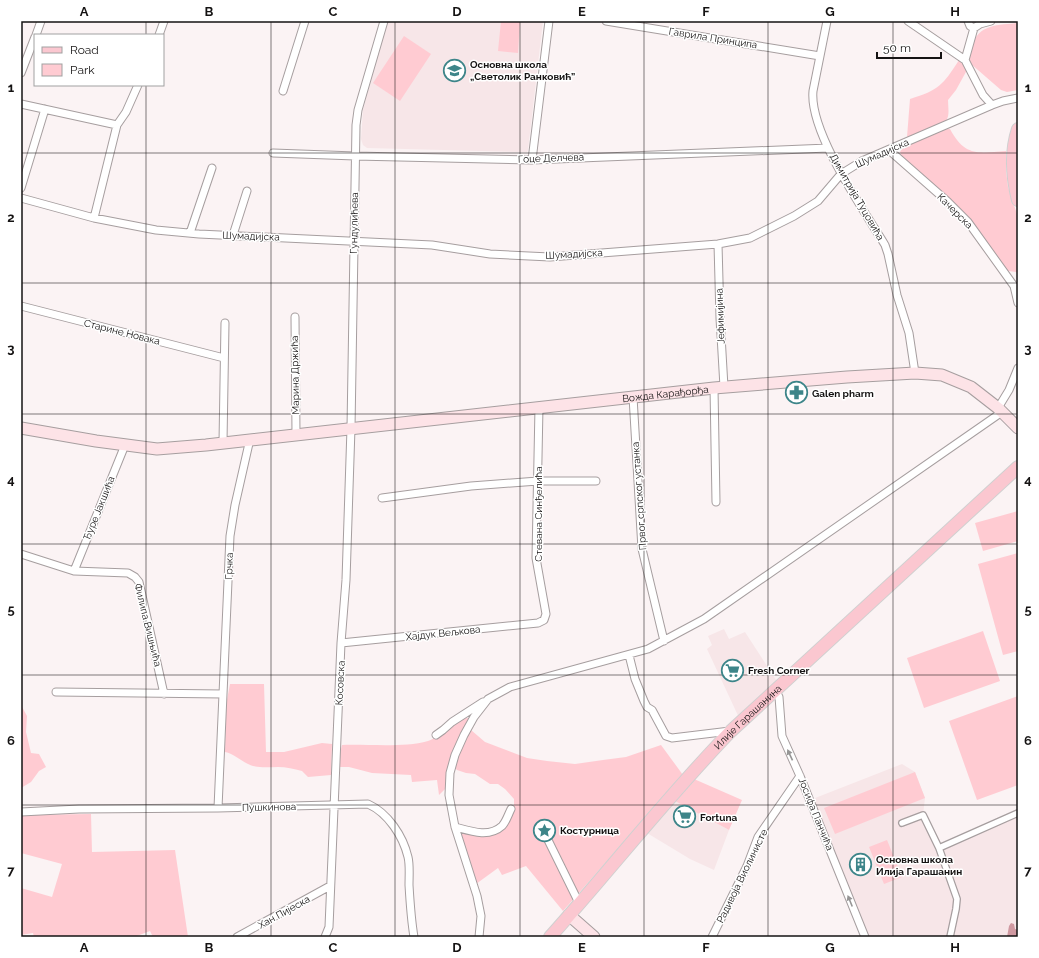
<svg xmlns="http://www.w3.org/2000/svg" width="1039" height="958" font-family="Raleway,sans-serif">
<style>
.built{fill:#f7e6e8}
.green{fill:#ffcbd2}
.water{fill:#d099a1}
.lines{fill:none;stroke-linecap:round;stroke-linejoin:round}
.pedestrian-casing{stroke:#a69e9f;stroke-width:8}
.minor-casing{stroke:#a69e9f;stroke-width:9}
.secondary-casing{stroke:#a69e9f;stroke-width:13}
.primary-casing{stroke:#d0d0d0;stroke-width:14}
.pedestrian{stroke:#fff;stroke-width:5.5}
.minor{stroke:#fff;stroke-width:7}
.secondary{stroke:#fde3e7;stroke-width:11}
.primary{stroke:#fbc7d0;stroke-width:12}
.oneway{fill:#969595}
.grid{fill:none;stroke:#151313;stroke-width:1;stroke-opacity:0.55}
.labels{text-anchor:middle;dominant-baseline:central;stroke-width:3;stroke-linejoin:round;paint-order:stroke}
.street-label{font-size:10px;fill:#151313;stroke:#fff}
.poi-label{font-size:10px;font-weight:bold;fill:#151313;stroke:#fff;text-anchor:start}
.neatline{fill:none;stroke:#151313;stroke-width:1.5}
.grid-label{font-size:13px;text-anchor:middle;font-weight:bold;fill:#151313}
</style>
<rect width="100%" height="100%" fill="#fbf3f4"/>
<path class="built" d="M387,21h156l-15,129 -1,2h-5l-155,-4 -4,-3 -2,-6 2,-29z
M724,629l5,10 16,-7 35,54 -39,36 -34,-73 5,-4 -4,-9z
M902,764l13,8 10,26 -2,17 16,33 79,-35v124h-153l-55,-137z
M675,801l54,29 -15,40 -24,-11 -43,-26z"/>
<path class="green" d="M501,21h19l-2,32 -20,-2z
M1018,23v67l-11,2 -6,-2 -30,-26c-3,-7 -1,-12 1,-18 6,-22 27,-21 46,-23z
M404,36l27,18 -31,47 -27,-18z
M959,60l3,1 5,9 -11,20 -8,10c0,7 2,15 -2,21l-39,16 3,-38c29,-9 33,-14 49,-39z
M947,129h3c15,28 28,24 56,22v20l2,16 10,30v57l-2,-2 -8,-1 -13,-16 -18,-27 -10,-13 -64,-56 -3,-7 3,-5z
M1018,511v30l-35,10 -8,-28z
M1018,553v98l-15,4 -25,-91z
M983,631l17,50 -76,27 -17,-50z
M230,684h34l2,68h18l38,-9 10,1 -1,31 -23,2 -6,-6c-8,-2 -16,-4 -24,-4 -9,0 -16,1 -25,-1 -10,-3 -18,-12 -28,-14l1,-47z
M1018,696v89l-41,15 -28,-79z
M21,705l6,11 -1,16 5,21 8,1 7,13 -7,4 -8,11 -10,6z
M468,718l3,12 14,12 42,16 20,3 28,3 28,-4 23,-3 35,-12 22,30 -120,136 -37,-45 -24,9 -4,-7 -22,16 -16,-53 17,4 29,-10 8,-18v-8l-9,-10 -7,-5h-8l-15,-10 -9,-1 -9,-3 -7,-7 -4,25 -7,7 -2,-15 -25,2 -1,-7 -39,-2 -23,-6h-9v-14l2,-8c26,-1 61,3 86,-4 15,-5 25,-22 40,-23z
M915,772l10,26 -90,36 -11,-26z
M694,779l48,21 -13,30 -54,-29z
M91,814l1,38 83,-2 13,87h-35l-3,-6 -16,6h-100l-1,-4 -12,2v-47l31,9 10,-33 -41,-11v-38z
M887,840l15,37 -18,7 -15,-37z"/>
<path class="water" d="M1011,923l3,1 1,5 3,1v7h-11l2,-11z"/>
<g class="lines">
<defs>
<path id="pedestrian" d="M902,823l21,-8 16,33 18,51 -1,10 -6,28
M939,848l79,-35"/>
<path id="minor" d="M606,21l214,35
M827,21l-14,70c-4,41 50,118 72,154l3,9 9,41 12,38 6,40
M908,21l57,39 18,35 9,10
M968,21l2,5 4,2
M36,35l5,-14
M159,35l5,-14
M965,60l9,-32 6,-4 11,-3
M21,73l14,-36
M283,91l22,-70
M21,104l96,21
M889,150l59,52 20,20 46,64 4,17
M273,153l82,3 177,4 296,-12
M532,160l17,-139
M21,188l24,-79
M21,198l73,20 62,12 43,4 233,11 58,9 60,3 168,-13 32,-6 44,-22 24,-15 23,-27 21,-13 130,-56 11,-4 15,-3
M94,218l23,-93 9,-13 12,-27
M190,233l22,-65
M233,235l14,-44
M718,244l2,74 4,69
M21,306l203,52
M295,317l1,117
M714,388l2,114
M633,397l9,152 22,92
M998,408l11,-18 9,-22
M223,442l2,-119
M382,498l89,-12 67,-5h58
M21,554l53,17 54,2 7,4 4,5 25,112
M74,571l51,-126
M341,643l197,-20 6,-3 2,-6 -10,-56 3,-151
M629,655l6,24 9,22 3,6 5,3 14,26 6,2 58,-7
M775,690l4,7 3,39 18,40 65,161
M56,692l167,2 7,-158 5,-31 15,-66
M436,735l7,-5 9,-8 31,-20
M218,808l5,-114
M21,812l58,-3 139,-1 150,-4c20,9 35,32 40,53 2,8 1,19 1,28 1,17 2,34 5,52
M455,827c15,4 34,11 47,-1 4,-4 6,-11 9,-17
M548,840l31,63
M237,937l93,-51
M325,937l4,-10 12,-284 5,-63 5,-152 5,-303 2,-15 26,-89
M479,937l2,-21 -4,-20 -22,-69 -6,-32 1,-22 5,-18 9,-20 10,-18 14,-18 22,-12 138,-38 56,-30 298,-207
M712,937l35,-71 11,-29 42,-61"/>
<g id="secondary">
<path id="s1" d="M21,428l75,13 61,8 49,-4 508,-57 133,-11 68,-4 27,2 29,12 27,21 20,20"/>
<path d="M569,915l25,22"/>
</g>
<g id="primary">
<path d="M1018,129c-8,24 -6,47 0,71"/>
<path id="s2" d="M550,937c61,-68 117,-140 181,-206l287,-264"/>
</g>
</defs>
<use href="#pedestrian" class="pedestrian-casing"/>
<use href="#minor" class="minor-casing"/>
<use href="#secondary" class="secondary-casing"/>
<use href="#primary" class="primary-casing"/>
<use href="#pedestrian" class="pedestrian"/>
<use href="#minor" class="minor"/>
<use href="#secondary" class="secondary"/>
<use href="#primary" class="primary"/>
</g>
<defs><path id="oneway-solid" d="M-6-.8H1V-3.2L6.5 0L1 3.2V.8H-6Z"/></defs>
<g class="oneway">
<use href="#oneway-solid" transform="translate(790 755) rotate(-115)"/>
<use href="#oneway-solid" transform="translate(850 901) rotate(-112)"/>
</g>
<path class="grid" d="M146,21v14M271,21v916M395,21v916M520,21v916M644,21v916M768,21v916M893,21v916M146,85v852M21,153h997M21,283h997M21,414h997M21,544h997M21,675h997M21,805h997"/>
<defs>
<symbol id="school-ring" viewBox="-11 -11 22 22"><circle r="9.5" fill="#fff" stroke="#3d8589" stroke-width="1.5"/><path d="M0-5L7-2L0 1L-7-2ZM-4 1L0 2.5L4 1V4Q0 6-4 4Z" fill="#3d8589"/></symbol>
<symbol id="pharmacy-ring" viewBox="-11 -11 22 22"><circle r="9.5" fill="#fff" stroke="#3d8589" stroke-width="1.5"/><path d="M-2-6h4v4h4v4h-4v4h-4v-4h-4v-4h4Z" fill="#3d8589"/></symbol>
<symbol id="supermarket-ring" viewBox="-11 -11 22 22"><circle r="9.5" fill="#fff" stroke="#3d8589" stroke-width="1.5"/><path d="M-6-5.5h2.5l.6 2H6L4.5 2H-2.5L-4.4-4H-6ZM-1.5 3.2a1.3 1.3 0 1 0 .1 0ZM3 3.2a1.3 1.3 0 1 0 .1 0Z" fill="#3d8589"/></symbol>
<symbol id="sight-ring" viewBox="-11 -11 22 22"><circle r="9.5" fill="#fff" stroke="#3d8589" stroke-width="1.5"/><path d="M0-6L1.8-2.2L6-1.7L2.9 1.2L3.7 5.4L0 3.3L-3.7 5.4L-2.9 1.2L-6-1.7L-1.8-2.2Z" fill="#3d8589"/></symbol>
<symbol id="building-ring" viewBox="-11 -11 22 22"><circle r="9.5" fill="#fff" stroke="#3d8589" stroke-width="1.5"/><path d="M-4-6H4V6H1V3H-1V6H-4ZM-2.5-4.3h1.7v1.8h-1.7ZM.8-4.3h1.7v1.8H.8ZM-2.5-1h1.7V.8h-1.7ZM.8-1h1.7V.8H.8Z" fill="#3d8589"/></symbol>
</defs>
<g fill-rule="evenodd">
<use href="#school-ring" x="442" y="58" width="25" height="25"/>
<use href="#pharmacy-ring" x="784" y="380" width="25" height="25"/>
<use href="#supermarket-ring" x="720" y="658" width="25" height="25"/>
<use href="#supermarket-ring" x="672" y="804" width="25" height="25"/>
<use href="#sight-ring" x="532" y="818" width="25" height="25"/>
<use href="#building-ring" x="848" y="852" width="25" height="25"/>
</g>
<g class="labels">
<g class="street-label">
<text transform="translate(713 38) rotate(9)">Гаврила Принципа</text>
<text transform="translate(882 153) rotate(-24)">Шумадијска</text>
<text transform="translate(551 158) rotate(-2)">Гоце Делчева</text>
<text transform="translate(857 197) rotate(60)">Димитрија Туцовића</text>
<text transform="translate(955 211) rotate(45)">Качерска</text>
<text transform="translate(354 223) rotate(-89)">Гундулићева</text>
<text transform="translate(251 236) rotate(2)">Шумадијска</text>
<text transform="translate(574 254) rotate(-3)">Шумадијска</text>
<text transform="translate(720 316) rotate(-92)">Јефимијина</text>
<text transform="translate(122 332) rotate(14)">Старине Новака</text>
<text transform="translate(295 375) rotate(-91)">Марина Држића</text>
<text stroke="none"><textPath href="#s1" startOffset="649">Вожда Карађорђа</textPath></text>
<text transform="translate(639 496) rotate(-94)">Првог српског устанка</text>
<text transform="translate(99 508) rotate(-68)">Ђуре Јакшића</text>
<text transform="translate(538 514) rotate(-90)">Стевана Синђелића</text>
<text transform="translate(229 566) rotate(-88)">Грчка</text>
<text transform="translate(148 625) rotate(76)">Филипа Вишњића</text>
<text transform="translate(443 633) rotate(-6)">Хајдук Вељкова</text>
<text transform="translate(340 683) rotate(-87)">Косовска</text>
<text stroke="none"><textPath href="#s2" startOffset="296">Илије Гарашанина</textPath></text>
<text transform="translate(269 807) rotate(-1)">Пушкинова</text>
<text transform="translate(816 814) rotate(68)">Јосифа Панчића</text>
<text transform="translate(742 876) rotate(-64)">Радивоја Виолинисте</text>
<text transform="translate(284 912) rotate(-29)">Хан Пијеска</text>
</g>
<g class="poi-label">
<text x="470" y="64">Основна школа<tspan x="470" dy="12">„Светолик Ранковић”</tspan></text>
<text x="812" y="393">Galen pharm</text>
<text x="748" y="670">Fresh Corner</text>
<text x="700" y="817">Fortuna</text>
<text x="560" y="830">Костурница</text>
<text x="876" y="859">Основна школа<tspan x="876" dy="12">Илија Гарашанин</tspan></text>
</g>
</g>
<rect width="1039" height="958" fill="none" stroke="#ffffff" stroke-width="44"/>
<rect x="34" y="34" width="130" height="52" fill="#ffffff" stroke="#a1a1a1"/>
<rect x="42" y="47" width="20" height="6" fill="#fbc7d0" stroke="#a1a1a1"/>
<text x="70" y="54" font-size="12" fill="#151313">Road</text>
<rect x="42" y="64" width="20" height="12" fill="#ffcbd2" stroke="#a1a1a1"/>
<text x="70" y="74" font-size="12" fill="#151313">Park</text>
<path d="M877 52v6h64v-6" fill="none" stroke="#151313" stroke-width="2"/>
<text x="883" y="52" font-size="12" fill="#151313" stroke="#ffffff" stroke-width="3" paint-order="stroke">50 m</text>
<rect x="22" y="22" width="995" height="914" class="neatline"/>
<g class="grid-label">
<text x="84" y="16">A</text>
<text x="209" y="16">B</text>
<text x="333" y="16">C</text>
<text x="457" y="16">D</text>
<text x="582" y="16">E</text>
<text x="706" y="16">F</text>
<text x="830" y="16">G</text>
<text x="955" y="16">H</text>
<text x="11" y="92">1</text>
<text x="1028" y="92">1</text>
<text x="11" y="222">2</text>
<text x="1028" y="222">2</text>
<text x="11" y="353">3</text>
<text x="1028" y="353">3</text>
<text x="11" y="484">4</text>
<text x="1028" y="484">4</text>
<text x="11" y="614">5</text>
<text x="1028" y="614">5</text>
<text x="11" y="745">6</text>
<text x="1028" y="745">6</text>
<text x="11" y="875">7</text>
<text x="1028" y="875">7</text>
<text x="84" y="952">A</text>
<text x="209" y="952">B</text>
<text x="333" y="952">C</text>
<text x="457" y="952">D</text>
<text x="582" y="952">E</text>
<text x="706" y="952">F</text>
<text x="830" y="952">G</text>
<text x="955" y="952">H</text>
</g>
</svg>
